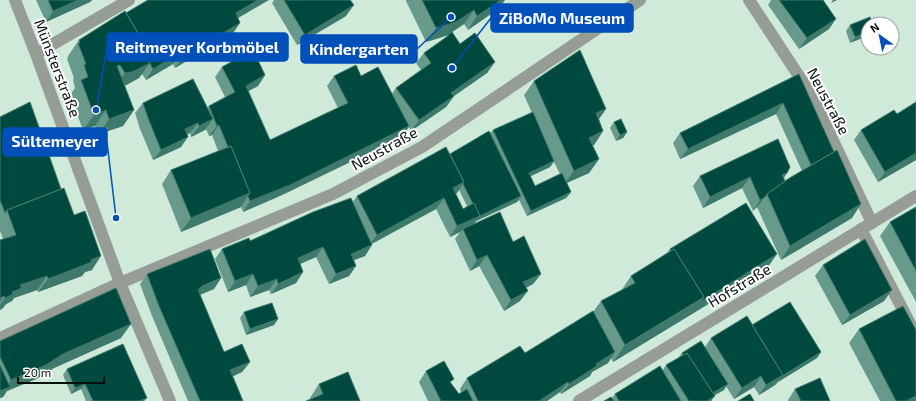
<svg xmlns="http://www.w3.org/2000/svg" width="916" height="401" font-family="'Exo 2',sans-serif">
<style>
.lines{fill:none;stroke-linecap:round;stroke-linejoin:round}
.minor{stroke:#969d94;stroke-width:12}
.tertiary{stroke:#969d94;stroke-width:12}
.wall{fill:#689a8c;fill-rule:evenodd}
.shaded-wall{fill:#3e796c}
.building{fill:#00493e;stroke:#3e796c}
.labels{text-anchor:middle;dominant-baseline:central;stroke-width:4;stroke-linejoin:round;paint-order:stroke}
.street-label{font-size:15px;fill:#060f09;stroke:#fff}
.leader{fill:none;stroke:#014fb9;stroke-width:1.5}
.callout-dot{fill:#014fb9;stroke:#fff;stroke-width:1.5}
.callout{fill:#014fb9;stroke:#014fb9;stroke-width:1.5}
.callout-label{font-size:16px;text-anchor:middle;font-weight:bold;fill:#fff}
</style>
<rect width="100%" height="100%" fill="#cfead9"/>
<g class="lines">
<path class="minor" d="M749,0l63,96 60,127
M36,54l93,-54
M861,229l55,106
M0,338l120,-55 213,-89 89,-47 218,-147"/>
<path class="tertiary" d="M15,0l21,54 84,229 50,118
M579,401l337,-205"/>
</g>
<path class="wall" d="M36,0h56l-2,2 -44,20z
M273,0h77l-4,16 -49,29 -25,-42 2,-2z
M406,0h99l-7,9 -30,21 -4,-6 -12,8 8,12 35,18 -8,11 -33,23 -8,11 -35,24 -2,-4 -7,10 -120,58 -39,17 -2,-5 -60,25 -19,-48 9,-14 47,-19 -6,-16 -3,1 -3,-7 -1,1 -14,7 -1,-4 -3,2 -6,12 -28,13 -13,-31 -5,-16 8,-10 64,5 2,-2 16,-9 -10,-20 7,-10 43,8 -7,11 -10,5 22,49 68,-32 -11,-22 7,-10h27l31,18 4,-6 25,-18 -5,-7 8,-10 22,-16 1,-2 -21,7 -20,-41z
M771,0h52l6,29 -30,20 -31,-44z
M126,13l112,5 2,5 -7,10 -58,35 -2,-4 -27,16 -4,-6 -3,4 -15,8 10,24 -11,16 -24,8 -4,-8 -12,4 -13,-35 5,-7 -2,-8 1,-2 -7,-19 1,-2v-1l11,-16z
M870,17l-20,26 -4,-12 4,-6z
M799,74l53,144 -71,42 -24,-53 -4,4 -11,-23 -39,20 -10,-22 7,-10 84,2 1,3 17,-10 -26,-57 -96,45 -7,-16 7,-10z
M534,81l72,28 -7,10 4,12 -9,14h-2l7,14 -10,14 -22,10 4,9 -5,6 -39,18 -8,-16 -2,2 -41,19 -1,2 38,19 28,32 -8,10 -7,4 -6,13 -16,10 -25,-45 -9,5 -15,-32 5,-7 -10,5 -14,-28 -64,35 -7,12 -11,4 2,6 -7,10 -20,8 -13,-27 -16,7 3,8 -7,11 -25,11 -2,-4 -19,7 -4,-12 -18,7 -13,-33 7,-10 28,-8 103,-39 4,-6 93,-42 40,-21 3,-3 39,-17 -8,-18zM554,162l6,12 -25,12 -5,-10 20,-9zM459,190l8,16 -4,3 -8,-15 2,-1z
M0,117l61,72 31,81 -7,2 -3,4 -44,16 -1,-2 -23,8 -2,3 -6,3 -3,4 -3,2v-70l3,-1 -3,-8z
M614,122l13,10 -4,6 -7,3 -6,-13z
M861,130l55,30 -38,22 -24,-42z
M916,207v95l-36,-66 10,-14z
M670,249l107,5 -10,14 -75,46 -79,48 -2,-4 -3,5 -16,9 -2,4 -29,18 -1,-2 -13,9h-119l-9,-19 7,-11 25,12 8,11 2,-2 -1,-3 7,-11 58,-25 68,-41 8,-11 20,-10 10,-15 36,-23z
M823,265l69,25 -8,11 -42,24 -27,-49z
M147,274l74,4 -7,11 -14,5 24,58 26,10 -8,10 -9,4 10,25h-55l-36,-85 -12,-32z
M244,312l34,7 -4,6 -28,10 -6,-17z
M752,325l69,27 -4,6 -39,24 -3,3 -16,10 -5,-8 -20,12 -8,-13 -2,4 -10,5 -3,6h-107l8,-3 3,-4 47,-23 4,-6 12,-7 4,-5 23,-6 6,-9z
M859,329l57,72h-36l-31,-58z
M121,338l-67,30 -18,11 -29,12 -4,6 -3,1v-57z
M67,369l77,32h-58l-5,-12 -10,5 -8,-19z
M319,384l41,17 -50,-2v-1z
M795,389l35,12h-42v-1z"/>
<path class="shaded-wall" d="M78,0h14l-2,2 -44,20 7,-11z
M258,0h11l-41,24 8,-11z
M501,0h4l-7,9 -30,21 9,-14z
M833,0h4l-6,3z
M354,5l-8,11 -49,29 8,-10z
M474,10l-10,14 -18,12 -20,6 10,-14z
M836,19l-7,10 -30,20 8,-11z
M240,23l-7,10 -58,35 8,-11z
M868,32v4l-18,7 5,-6z
M180,53l-7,11 -27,16 7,-11z
M495,62l-8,11 -33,23 -8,11 -35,24 8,-11 32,-27z
M150,63l-11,15 -18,10 -7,1 11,-16z
M265,75l-7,11 -20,11 8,-11z
M783,103l-7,11 -96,45 8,-10z
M606,109l-10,14v-10z
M106,110l-11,16 -12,4 11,-15z
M134,110l-11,16 -24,8 10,-15z
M213,119l-8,11 -14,7 8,-11z
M198,123l-8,10 -13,6 8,-10z
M219,125l-7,10 -3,1 8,-10z
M409,126l-7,11 -120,58 -39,17 7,-11z
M603,131l-9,14 -15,6 10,-13z
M627,132l-4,6 -7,3 4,-6z
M188,137l-7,10 -28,13 8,-10z
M916,153v7l-38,22 7,-10z
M599,159l-10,14 -25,11 10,-13z
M554,161l-4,6 -25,12 4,-6z
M787,173l-7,11 2,-9z
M750,177l-8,11 -39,20 7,-11z
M464,182l-7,11 -12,6 8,-11z
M571,192l-5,6 -39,18 4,-5z
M250,193l-9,14 -60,25 10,-14z
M521,196l-4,6 -41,19 -4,5 -9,3 -3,3 -10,5 7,-11z
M765,197l-8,10 -4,4 7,-11z
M444,198l-8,11 -67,36 8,-10z
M861,204l-9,14 -71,42 9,-14z
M372,245l-7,11 -22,8 8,-10z
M323,247l-7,10 -25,11 7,-10z
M777,254l-10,14 -75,46 -79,48 12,-17z
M487,255l-8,11 -9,5 7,-11z
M101,256l-9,14 -7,2 -3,4 -44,16 10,-13 43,-19z
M356,266l-7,10 -20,8 7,-10z
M303,272l-7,11 -25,11 7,-10z
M253,274l-7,11 -18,7 7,-11z
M541,274l-8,10 -18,9 8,-11z
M47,276l-10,14 -23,8 -2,3 -6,3 -3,4 -3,2v-5l5,-7 15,-13z
M221,278l-7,11 -19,8 3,-7 4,-4z
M277,279l-8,11 -19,7 8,-11z
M892,290l-8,11 -42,24 8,-10z
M528,291l-8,10 -16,10 7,-11z
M4,296l-4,6v-4z
M278,319l-4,6 -28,10 4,-6z
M131,324l-10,14 -67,30 -18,11 -29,12 -4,6 -3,1v-7l4,-2 7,-9 52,-26z
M615,352l-7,11 -16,9 -2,4 -29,18 8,-10 27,-20z
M821,352l-4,6 -39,24 4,-6z
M250,362l-8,10 -19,9 7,-11z
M783,375l-8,10 -16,10 7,-10z
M761,376l-7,11 -20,12 8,-11z
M568,382l-8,10 -13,9h-8z
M85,384l-4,5 -10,5 4,-6z
M728,384l-4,6 -18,10 4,-5z
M715,396l-4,5h-4z
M916,396v5h-10z
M147,398l-3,3h-5z"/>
<path class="building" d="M48,0h30l-25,11z
M148,0h110l-22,13 4,10 -57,34 -3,-4 -27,16 -12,-22 3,-4 -18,-30z
M284,0h66l4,5 -49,30z
M422,0h79l-24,16 -3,-6 -18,12 -20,6z
M779,0h44l13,19 -29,19z
M125,11l19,32 -4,2 10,18 -18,9 -7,1 -5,-8 -3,1 17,44 -25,9 -3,-9 -12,5 -13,-35 7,-3 -4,-12 2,-1 -8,-21h2l-1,-3z
M870,17l3,7h-5v8l-13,5 -5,-12z
M452,32l8,12 15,-11 20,29 -44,31 3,3 -35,24 -23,-32 35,-25 -7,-10 24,-17v-1z
M253,50l12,25 -19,11 24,54 78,-37 -14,-27 22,-11 5,11 17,-9 31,59 -119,59 -40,16 -2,-5 2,-3 -19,-47 -3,1 -9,-22 -2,1 -8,-20 26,-14 -13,-25z
M580,50l26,59 -10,4 7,18 -14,7 10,21 -25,12 -40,-90z
M799,74l35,78 -23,13 -28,-62 -95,46 -8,-16z
M193,79l20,40 -14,7 -1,-3 -13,6 3,8 -27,13 -13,-32 -5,-15z
M30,102l31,87 -54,21 -2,3 -5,-13v-83z
M916,102v51l-31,19 -24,-42 33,-20 3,4z
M533,112l21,49 -25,12 6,13 27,-13 9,19 -40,19 -38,-81z
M621,119l6,13 -7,3 -6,-13z
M489,131l32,65 -41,20 -6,-13 -1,1 -10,-20 1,-2 -14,-28z
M778,139l12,28 -3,6 -5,2 3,6 -18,13 -2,3 -5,3 -10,-23 -40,20 -10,-21z
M231,146l19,47 -59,25 -20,-48z
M446,147l18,35 -11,6 10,21 11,-6 6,13 -23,10 -13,-28 -67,37 -20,-39z
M837,150l24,54 -71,42 -23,-52 21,-15z
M64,188l10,27 11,-4 16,45 -10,4 1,2 -44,17 -1,-3 -27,9 2,3 -10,4 1,2 -8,4 -1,-2 -4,2v-58l16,-5 -9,-25z
M351,198l21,47 -21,9 5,12 -20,8 -13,-27 -25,11 5,14 -25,12 -1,-5 -19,7 -5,-12 -18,7 -13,-32 27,-11 1,3 63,-29z
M746,203l31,51 -75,47 2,-4 -30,-48 -3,2 -1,-2z
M916,207v64l-26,-49z
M500,212l13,30 11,-6 17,38 -18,8 5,9 -17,9 -24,-45 -10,5 -14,-31z
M865,239l27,51 -42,25 -27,-50z
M210,249l11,29 -19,8 -4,4 26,62 18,-8 8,18 -20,8 13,31h-43l-41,-95 -12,-32z
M674,249l30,48 -79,48 -24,-44 34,-18 -4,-7z
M116,288l15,36 -68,30 -17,11 -35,15 -11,-23v-16z
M790,302l31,50 -39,24v-1h1l-31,-50z
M272,303l6,16 -28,10 -6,-17z
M903,306l13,24v66l-10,5h-10l-37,-72z
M593,311l22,41 -19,12 1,2 -28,18 -1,-2 -29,19h-61l-11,-23 53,-32 5,7z
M747,316l36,59 -17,10 -5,-9 -19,12 -31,-50z
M701,341l27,43 -15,9 -26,-40 -4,2 -1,-2z
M123,344l24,54 -8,3h-46l-8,-17 -10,4 -8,-19z
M687,353l28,43 -8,5h-18l-23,-36z
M444,361l10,18 -4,3 9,12 8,-5 6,12h-32l-15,-30z
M0,365l10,22 -10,4z
M660,366l21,35h-62l-4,-7z
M348,372l12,29h-54l17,-7 -4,-10z
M820,378l10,23h-29l-6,-12z
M750,394l4,7h-16z
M611,397l3,4h-10z"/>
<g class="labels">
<g class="street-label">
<text transform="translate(58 68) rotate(69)">Münsterstraße</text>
<text transform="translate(829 101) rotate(62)">Neustraße</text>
<text transform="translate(384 148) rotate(-29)">Neustraße</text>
<text transform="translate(739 285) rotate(-31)">Hofstraße</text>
</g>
</g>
<path class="leader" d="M452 68L491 18M96 110L107 47M451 17L417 49M116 218L107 142"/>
<g class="callout-dot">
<circle cx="452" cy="68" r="4"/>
<circle cx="96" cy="110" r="4"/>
<circle cx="451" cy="17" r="4"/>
<circle cx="116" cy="218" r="4"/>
</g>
<g class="callout">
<rect x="491" y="4" width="142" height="28" rx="4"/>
<rect x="107" y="33" width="181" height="28" rx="4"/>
<rect x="301" y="35" width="116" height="28" rx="4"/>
<rect x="3" y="128" width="104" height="28" rx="4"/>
</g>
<g class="callout-label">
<text x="562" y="24">ZiBoMo Museum</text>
<text x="197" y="53">Reitmeyer Korbmöbel</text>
<text x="359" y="55">Kindergarten</text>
<text x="55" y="147">Sültemeyer</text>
</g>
<g transform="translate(880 36) rotate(327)"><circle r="19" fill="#ffffff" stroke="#9b9f9d"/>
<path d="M0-3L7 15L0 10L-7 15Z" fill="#014fb9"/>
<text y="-6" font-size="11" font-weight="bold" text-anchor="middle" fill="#060f09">N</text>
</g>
<path d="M18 377v6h86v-6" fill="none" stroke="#060f09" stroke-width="2"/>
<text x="24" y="377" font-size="12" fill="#060f09" stroke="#ffffff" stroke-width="3" paint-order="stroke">20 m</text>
</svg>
